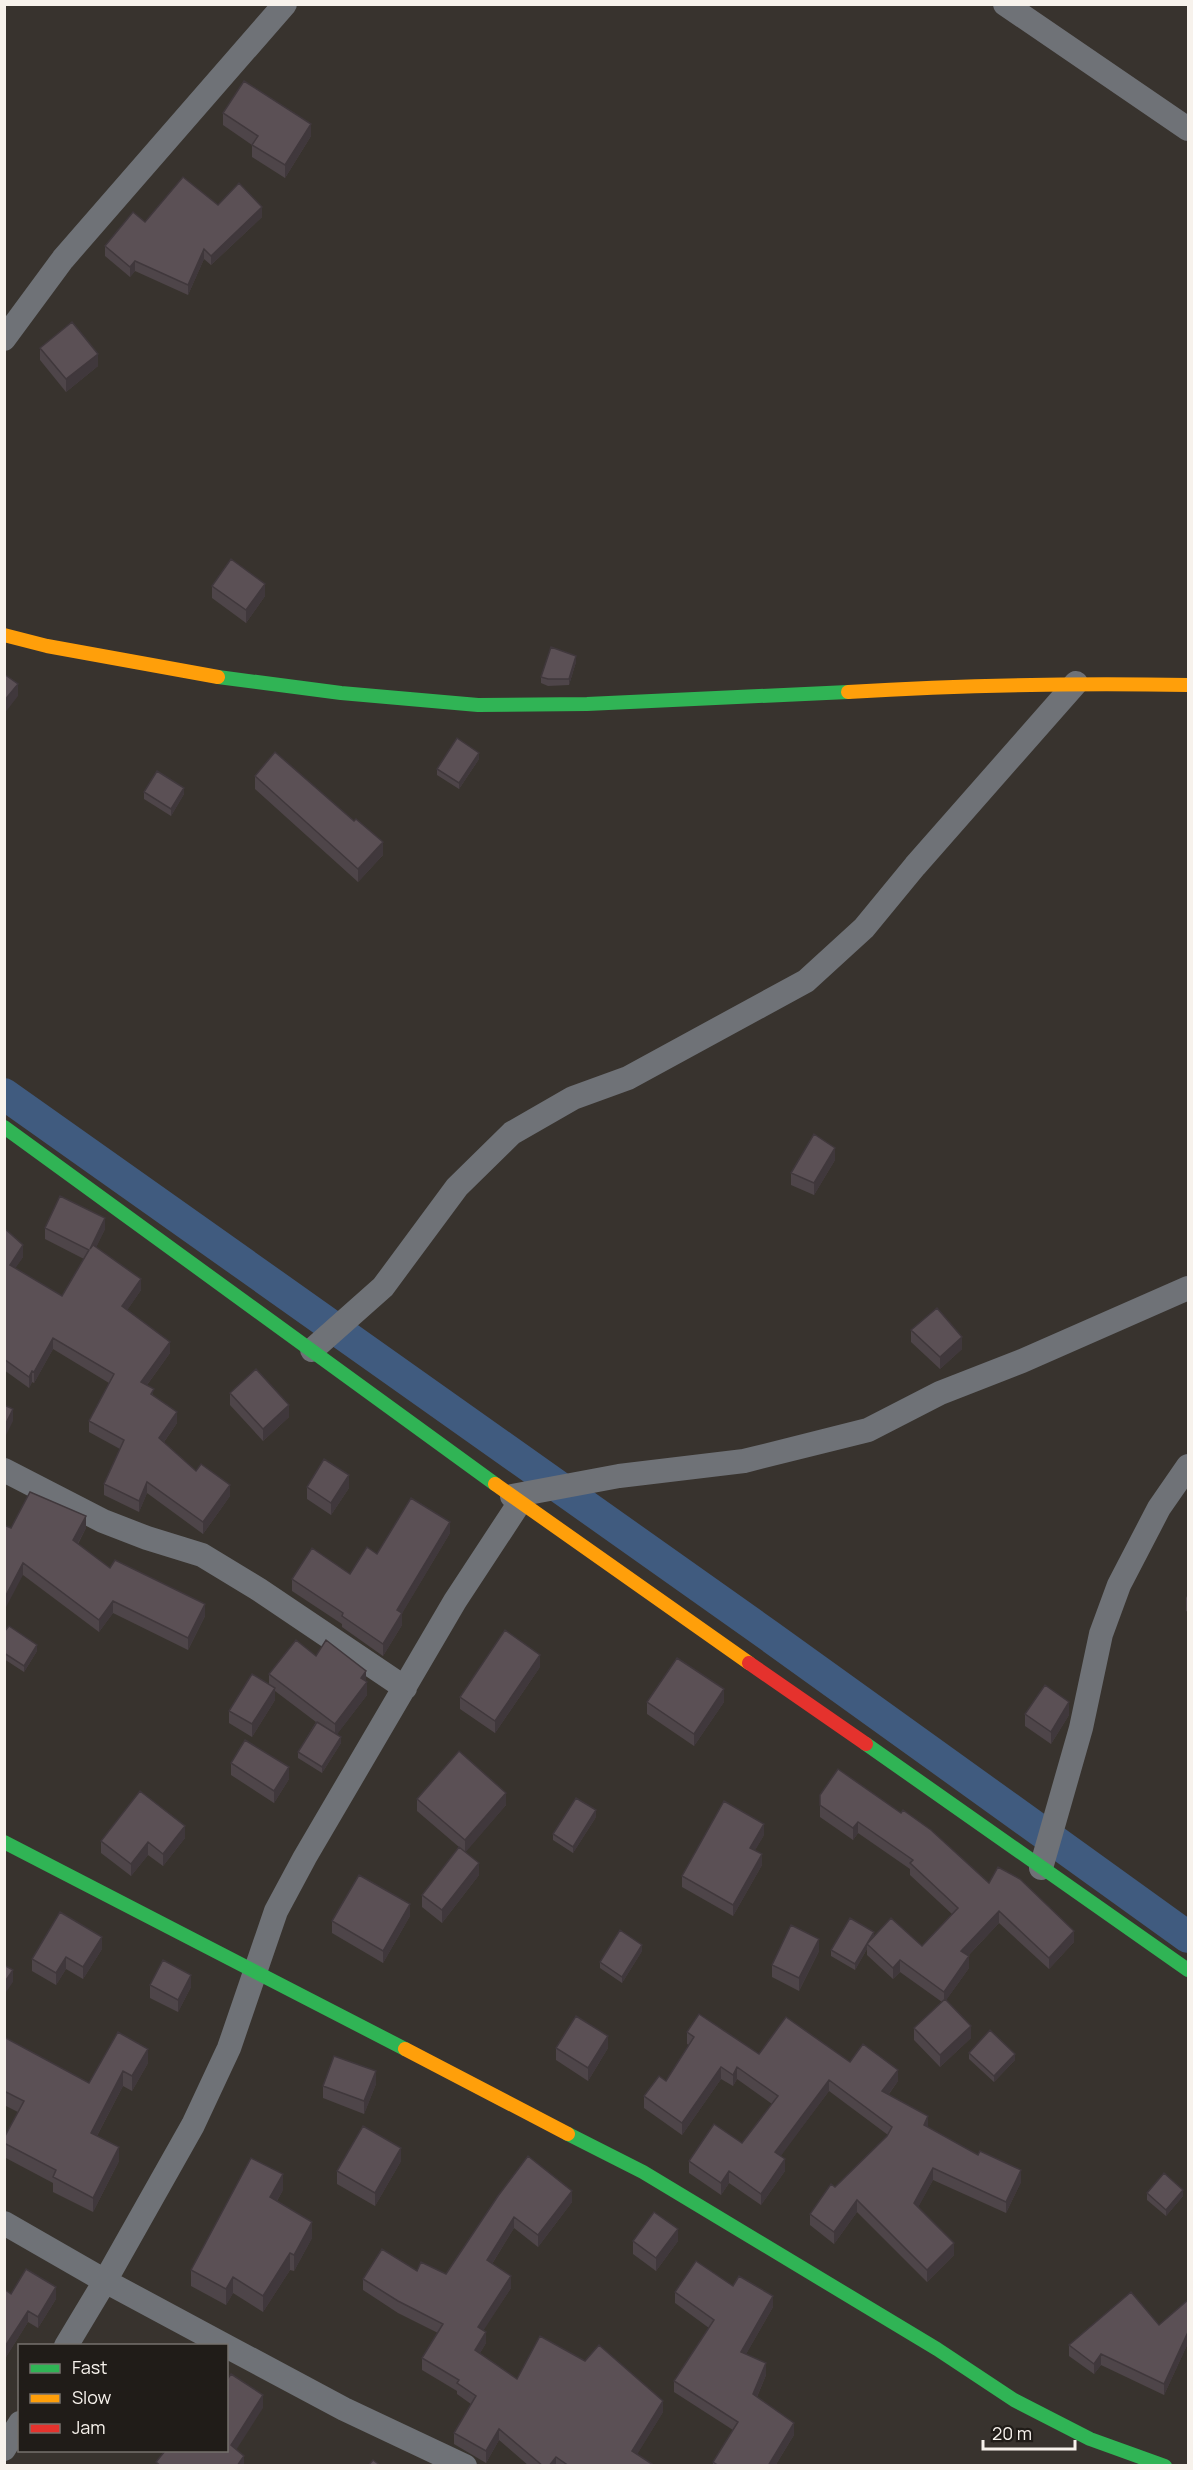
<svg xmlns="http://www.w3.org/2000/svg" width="1193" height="2470" font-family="Manrope,sans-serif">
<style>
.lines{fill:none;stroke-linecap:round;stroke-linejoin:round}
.canal{stroke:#405b7f;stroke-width:32}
.street{stroke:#6f7277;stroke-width:24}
.fast{stroke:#30b455;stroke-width:14}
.slow{stroke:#ff9f0a;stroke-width:14}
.jam{stroke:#e5322d;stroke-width:14}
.wall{fill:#4e4549}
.shaded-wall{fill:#40383c}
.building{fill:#5b5055;stroke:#40383c;stroke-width:1.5}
</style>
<rect width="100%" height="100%" fill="#38332e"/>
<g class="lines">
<path class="canal" d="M4,1094l764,541 420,302"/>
<path class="street" d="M1005,4l183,125
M4,339l59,-80 222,-255
M312,1350l71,-63 74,-100 55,-54 61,-35 55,-20 178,-97 58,-53 51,-62 161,-183
M4,1470l99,51 44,17 55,17 56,34 147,99
M512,1496l107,-20 125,-15 124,-31 72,-37 82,-32 166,-73
M1041,1868l40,-140 20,-94 18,-49 40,-77 29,-42
M4,2223l101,58 121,65
M66,2346l39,-65 88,-156 36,-77 47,-137 29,-54 150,-256 65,-99
M226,2346l118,63 121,57
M4,2449l16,-26"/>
<path class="fast" d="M218,677l123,16 137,12 109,-1 261,-12
M4,1127l491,357
M866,1744l322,226
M4,1842l401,207
M568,2134l75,38 294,177 77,51 76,39 75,27"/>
<path class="slow" d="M4,635l43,11 171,31
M848,692c114,-7 226,-9 340,-7
M495,1484l254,179
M405,2049l163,85"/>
<path class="jam" d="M749,1663l117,81"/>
</g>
<path class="wall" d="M223,113l88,23 -26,42 -33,-21v-12l-29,-20z
M218,205l44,12 -51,48 -7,-6 -16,36 -53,-24 -5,6 -25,-21v-10l40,-24z
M40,348l58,18 -32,26 -26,-32z
M212,586l53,10 -19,27 -34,-25z
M576,662l-7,23 -21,1 -7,-3v-6z
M479,759l-20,30 -22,-14v-6z
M255,776l128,79 -25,27 -103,-93z
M144,792l40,2 -13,22 -27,-17z
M835,1160l-21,35 -23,-10v-12z
M4,1228l19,29 -8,11 47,28 22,-37 -39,-20v-11l60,1 -9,18 45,43 -14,20 43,43 -23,32 7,11 23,27 -13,19 32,29 34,25 -27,38 -56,-41 -8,19 -35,-17v-11l16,-35 -31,-17v-11l20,-38 -56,-34 -19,34 -2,-1 -3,6 -25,-18z
M911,1330l51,19 -22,20 -29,-27z
M230,1393l59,24 -26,24 -33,-36z
M307,1487l42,1 -18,27 -24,-16z
M11,1528h75l-8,16 32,24 95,48 -17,34 -75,-37 -14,19 -76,-57z
M450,1533l-48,80v12l-19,31 -41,-29v-3l-50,-33v-12l58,-5 27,-20z
M1188,1594v18l-2,-1v-13z
M4,1632l33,19 -13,21 -20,-13z
M316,1656l50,25 1,14 -30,39 4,9 -19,30 -24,-15v-6l18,-30 -41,-31v9l-23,37 -23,-14v-12l40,-27v-10z
M540,1667l-45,66 -35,-24v-12z
M647,1702h77l-30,44 -47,-32z
M1025,1714l44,1 -18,29 -26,-18z
M231,1763l58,16 -15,24 -43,-28z
M820,1795l169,88 85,59 -25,27 -50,-46 -31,33 1,12 -23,32 25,38 -31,29 -26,-27v-12l28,-26 -42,-30 -7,7 -26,-24v-6l-12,21 -24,-14v-6l43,-13 48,9 30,-32 -42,-39v-6l-52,-36 -5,7 -33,-23z
M417,1799l89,6 -41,47 14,23 -37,48 -20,-16v-12l37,-48 -42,-36z
M596,1817l-23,36 -20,-13v-6z
M764,1835l-9,15 7,15 -29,51 -51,-29v-11z
M185,1838l-22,28 -15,-11 -17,21 -30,-23v-12z
M410,1916l-27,47 -51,-30v-12z
M102,1949l-19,30 -17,-10 -10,16 -24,-14v-12z
M642,1951l-20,32 -22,-15v-6z
M819,1951l-20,40 -27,-14v-12z
M150,1985l41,2 -13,25 -28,-14z
M687,2032l72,22 91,8 48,19 -9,13 39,33 93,55 -15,31 -73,-33 -15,27 36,48 -27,27 -70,-70 -23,32 -24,-19v-11l78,-79 -59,-44 -49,65 5,15 -24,34 -32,-22 -8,12 -32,-22v-12l53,-18 30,-39 -35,-25 -4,7 -12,-7 -39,56 -38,-27v-12l22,-15 23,-36 -2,-1z
M4,2037l85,46 59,-20 -16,28 -9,-5 -26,50 22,25 -26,51 -40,-20v-9l-49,-26v-19l14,-26 -14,-7z
M556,2048h52l-20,33 -32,-21z
M969,2053l46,7 -21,22 -25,-23z
M376,2084l-12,30 -41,-16v-12z
M401,2161l-26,45 -38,-22v-13z
M283,2190l-6,11 35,37 -18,33 -4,-1 -27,42 -30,-19 -7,12 -35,-19v-16z
M1147,2193l36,3 -17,20 -19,-16z
M498,2196l74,6 -34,45 -24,-19 -22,36 19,24 -28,42 3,13 -6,10 37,26 146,33 -26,42 18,12h-126l-30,-26 -13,23 -32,-19v-11l17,-29 -14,-10v-3l-35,-21v-12l16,-25 -40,-20 -35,-23v-11l54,-8 29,3z
M633,2241h45l-22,30 -23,-17z
M733,2286l40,21 -27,47 20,21 -9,22 37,38 -19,31h-62v-4l20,-32 -59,-38v-11l35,-53 -34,-25v-11z
M4,2289l7,5 45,5 -18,29 -10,-6 -22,35 -2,-1z
M1188,2300v44v-1l-24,52 -63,-30 -7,9 -25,-18v-11l90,-20z"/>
<path class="shaded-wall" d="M311,124v12l-26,42v-13z
M262,207v10l-51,48v-9z
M204,249v10l-16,36v-10z
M135,261v10l-5,6v-10z
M98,354v12l-32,26v-13z
M265,584v12l-19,27v-13z
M576,656v6l-7,23v-6z
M18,684v12l-14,18v-13z
M479,753v6l-20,30v-6z
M184,788v6l-13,22v-7z
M383,842v13l-25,27v-13z
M835,1148v12l-21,35v-12z
M105,1218v11l-15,31v-11z
M23,1245v12l-13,19v-11z
M141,1279v11l-19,28v-12z
M962,1337v12l-22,20v-12z
M53,1338v11l-19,34v-11z
M170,1342v11l-29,40v-11z
M32,1371v11l-3,6v-11z
M289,1405v12l-26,24v-12z
M13,1409v12l-9,18v-12z
M177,1412v11l-18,26v-11z
M349,1475v13l-18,27v-12z
M147,1482v11l-8,19v-11z
M230,1485v11l-27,38v-12z
M86,1516v12l-13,24v-12z
M450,1522v11l-53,89v-12z
M23,1563v12l-19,36v-12z
M113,1601v12l-14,19v-12z
M205,1604v12l-17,34v-12z
M402,1613v12l-19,31v-12z
M37,1645v6l-13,21v-6z
M540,1655v12l-45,66v-12z
M366,1671v12l-5,-5z
M367,1682v13l-32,42v-13z
M275,1688v12l-23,37v-13z
M724,1689v13l-30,44v-12z
M1069,1702v13l-18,29v-12z
M341,1737v6l-19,30v-6z
M289,1767v12l-15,24v-12z
M506,1793v12l-41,48v-13z
M596,1810v7l-23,36v-6z
M858,1822v11l-5,7v-12z
M764,1824v11l-14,24v-11z
M185,1826v12l-22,28v-12z
M148,1842v13l-17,21v-12z
M762,1854v11l-29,51v-11z
M479,1863v12l-37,48v-13z
M410,1904v12l-27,47v-12z
M999,1911v12l-38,40v-12z
M1074,1931v11l-25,27v-11z
M874,1932v6l-7,6v5l-12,21v-6z
M102,1937v12l-19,30v-12z
M819,1939v12l-20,40v-13z
M642,1945v6l-20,32v-6z
M969,1956v12l-25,35v-11z
M66,1957v12l-10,16v-12z
M900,1960v12l-7,7v-11z
M13,1970v12l-9,13v-12z
M191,1975v12l-13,25v-12z
M971,2026v12l-31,29v-12z
M608,2036v12l-20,33v-13z
M148,2049v14l-16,28v-15z
M1015,2054v6l-21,22v-6z
M721,2067v12l-39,56v-12z
M737,2067v12l-4,7v-11z
M898,2070v11l-16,22v-12z
M123,2071v15l-32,61v-14z
M376,2071v13l-12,30v-13z
M829,2080v11l-54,73v-12z
M928,2116v12l-4,-3z
M119,2147v14l-26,51v-14z
M401,2148v13l-26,45v-13z
M785,2159v12l-24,34v-11z
M933,2168v12l-19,35v-12z
M1021,2170v12l-15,31v-11z
M729,2171v12l-8,12v-12z
M283,2174v16l-13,23v-16z
M1183,2190v6l-17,20v-6z
M572,2191v11l-34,45v-12z
M857,2200v12l-23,32v-12z
M514,2217v11l-27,44v-12z
M312,2222v16l-18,33v-16z
M678,2229v12l-22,30v-13z
M954,2243v12l-27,27v-12z
M290,2253v17l-27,42v-16z
M511,2276v12l-33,51v-12z
M233,2277v16l-7,12v-16z
M56,2287v12l-18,29v-11z
M773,2296v11l-32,56v-11z
M28,2311v11l-22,35v-12z
M486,2332v11l-11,18v-11z
M1188,2332v11l-24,52v-11z
M1101,2354v11l-7,9v-10z
M766,2363v12l-13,31v-12z
M263,2395v13l-32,50v-13z
M663,2401v11l-31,51v-12z
M794,2423v12l-19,31h-7z
M499,2429v11l-13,23v-12z
M244,2456v10h-7z
M556,2457v9h-7z"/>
<path class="building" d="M244,81l67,43 -26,41 -33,-20 6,-9 -35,-23z
M183,177l35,28 21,-22 23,24 -51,49 -7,-7 -16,36 -53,-24 -5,6 -25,-21 28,-34 12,10z
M72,322l26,32 -32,25 -26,-31z
M231,559l34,25 -19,26 -34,-24z
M551,647l25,9 -7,23h-21l-7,-2z
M4,674l14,10 -14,17z
M457,738l22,15 -20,30 -22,-14z
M275,752l79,69 2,-2 27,23 -25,27 -103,-93z
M157,771l27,17 -13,21 -27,-17z
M814,1134l21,14 -21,35 -23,-10z
M60,1196l45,22 -15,31 3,-4 48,34 -19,27 48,36 -29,40 13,7 -3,5 26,18 -18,26 37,33 5,-7 29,21 -27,37 -56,-40 -8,19 -35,-17 20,-44 -35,-19 25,-47 -61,-36 -19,34 -2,-1 -3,6 -25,-18v-131l19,17 -13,20 52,31 27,-46 -44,-22z
M937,1308l25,29 -22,20 -29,-27z
M256,1369l33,36 -26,24 -33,-36z
M4,1405l9,4 -9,18z
M324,1459l25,16 -18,28 -24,-16z
M30,1492l56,24 -13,24 37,28 5,-8 90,44 -17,34 -75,-37 -14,19 -76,-57 -19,36v-74l7,3z
M411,1498l39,24 -53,88 5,3 -19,31 -41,-28 1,-3 -51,-34 20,-31 38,26 17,-27 10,7z
M9,1626l28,19 -13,21 -20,-13v-21z
M505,1630l35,25 -45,66 -35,-24z
M296,1640l20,16 10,-16 40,31 -5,7 6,4 -32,42 -66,-50z
M677,1658l47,31 -30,45 -47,-32z
M252,1674l23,14 -23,36 -23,-13z
M1045,1685l24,17 -18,30 -26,-18z
M317,1722l24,15 -19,30 -24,-15z
M245,1740l44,27 -15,24 -43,-28z
M459,1751l47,42 -41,47 -48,-41z
M838,1769l63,44 2,-3 28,20 58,53 9,-16 22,12 54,52 -25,27 -50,-47 -38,40 8,5 -25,36 -44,-32 -7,8 -26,-24 24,-26 31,28 36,-38 -48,-45 3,-3 -55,-38 -5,6 -33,-23v-10z
M140,1791l45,35 -22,28 -15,-12 -17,22 -30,-23z
M576,1798l20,12 -23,37 -20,-13z
M724,1801l40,23 -14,24 12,6 -29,51 -51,-29z
M459,1847l20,16 -37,47 -20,-15z
M359,1875l51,29 -27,47 -51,-30z
M60,1912l42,25 -19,30 -17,-10 -10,16 -24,-14z
M850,1918l24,14 -19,32 -24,-14z
M791,1925l28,14 -20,39 -27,-13z
M620,1930l22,15 -20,32 -22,-15z
M163,1960l28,15 -13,25 -28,-15z
M4,1965l9,5 -9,13z
M945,1999l26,27 -31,29 -26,-27z
M699,2014l60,40 27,-37 64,45 13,-18 35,26 -16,21 46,25 -4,9 54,30 2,-4 41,19 -15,32 -73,-34 -19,35 40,40 -27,27 -70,-70 -23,32 -24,-18 21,-30 4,3 52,-51 5,-9 -63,-47 -54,72 10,7 -24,35 -32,-23 -8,12 -32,-22 25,-37 28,19 36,-47 -41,-29 -4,8 -12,-8 -39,56 -38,-27 15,-20 7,5 28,-44 -7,-5z
M576,2016l32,20 -20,32 -32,-20z
M990,2030l25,24 -21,22 -25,-23z
M118,2032l30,17 -16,27 -9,-5 -32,62 28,14 -26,51 -40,-21 3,-7 -52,-27v-5l20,-37 -20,-10v-54l85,46z
M334,2056l42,15 -12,30 -41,-15z
M363,2126l38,22 -26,45 -38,-22z
M528,2156l44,35 -34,44 -24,-18 -27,43 24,16 -33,51 8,5 -11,18 42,29 23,-43 45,25 14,-16 64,56 -31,50 23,15h-86l-13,-9 -7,9h-6l-44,-37 -13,22 -32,-18 22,-37 -19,-13 2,-3 -37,-22 21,-34 -45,-23 -35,-22 19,-30 35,22 4,-9 25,12 52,-78z
M251,2158l32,16 -13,23 42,25 -18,33 -4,-2 -27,43 -30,-19 -7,12 -35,-19z
M1164,2173l19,17 -17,20 -19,-17z
M654,2212l24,17 -22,29 -23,-17z
M696,2261l37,25 6,-10 34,20 -32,56 25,11 -13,31 41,29 -26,43h-49l-6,-4 25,-40 -64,-41 40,-61 -39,-28z
M26,2269l30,18 -18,30 -10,-6 -22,34h-2v-56l7,5z
M1131,2292l28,33 29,-25v33v-1l-24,52 -63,-30 -7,10 -25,-19z
M231,2374l32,21 -32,50 13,11 -7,10h-76l-5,-4 9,-11h61v-70z
M373,2460l8,6h-13z"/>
<rect width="1193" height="2470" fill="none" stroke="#f7f2ec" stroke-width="12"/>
<rect x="18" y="2344" width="210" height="108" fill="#201c18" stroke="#76726d" stroke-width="1.5"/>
<rect x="30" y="2364" width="30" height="9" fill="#30b455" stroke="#76726d" stroke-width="1.5"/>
<text x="72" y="2374" font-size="18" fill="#f7f2ec">Fast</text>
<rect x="30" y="2394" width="30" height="9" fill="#ff9f0a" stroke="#76726d" stroke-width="1.5"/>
<text x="72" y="2404" font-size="18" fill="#f7f2ec">Slow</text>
<rect x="30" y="2424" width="30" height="9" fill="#e5322d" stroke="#76726d" stroke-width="1.5"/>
<text x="72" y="2434" font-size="18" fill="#f7f2ec">Jam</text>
<path d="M983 2440v9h92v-9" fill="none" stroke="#f7f2ec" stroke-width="3"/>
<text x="992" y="2440" font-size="18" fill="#f7f2ec" stroke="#201c18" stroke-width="4.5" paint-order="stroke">20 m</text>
</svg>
